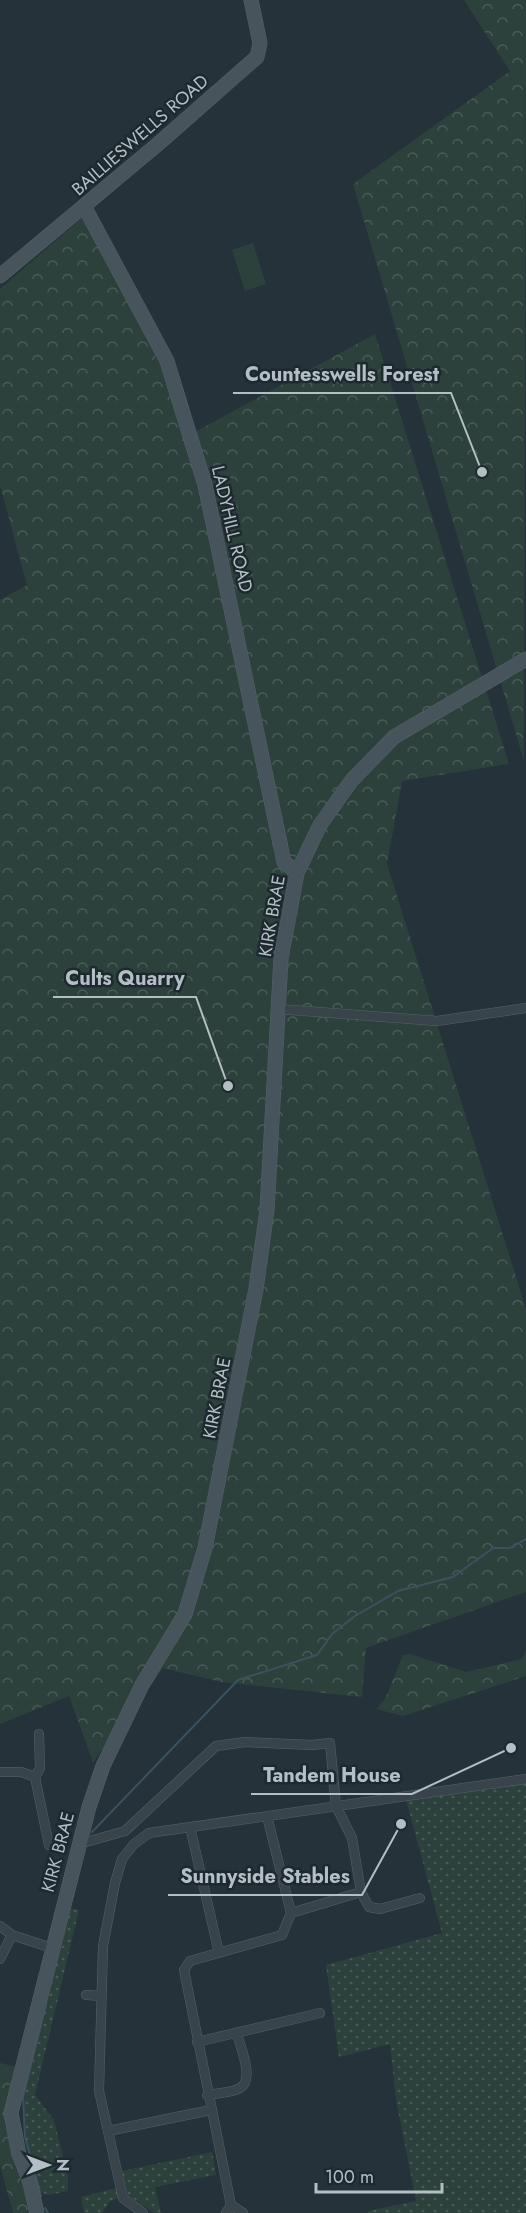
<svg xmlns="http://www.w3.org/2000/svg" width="526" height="2213" font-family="Jost,sans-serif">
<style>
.grass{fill:url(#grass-dots)}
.forest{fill:url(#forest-crowns)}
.park{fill:#2d413c}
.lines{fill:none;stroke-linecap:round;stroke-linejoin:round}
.stream{stroke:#3a525f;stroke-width:2}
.street-casing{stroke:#566268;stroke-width:10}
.secondary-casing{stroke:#566268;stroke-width:15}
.street{stroke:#38444a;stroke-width:9}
.secondary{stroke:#47545c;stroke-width:14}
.labels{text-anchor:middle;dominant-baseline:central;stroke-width:5;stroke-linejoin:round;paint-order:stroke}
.street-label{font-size:18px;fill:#b4bfc5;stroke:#1d292f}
.leader{fill:none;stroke:#b4bfc5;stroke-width:2}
.callout-dot{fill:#b4bfc5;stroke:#1d292f;stroke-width:2}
.callout-label{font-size:20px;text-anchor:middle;font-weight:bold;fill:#b4bfc5;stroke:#1d292f;stroke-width:5;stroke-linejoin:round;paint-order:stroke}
</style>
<defs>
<pattern id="grass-dots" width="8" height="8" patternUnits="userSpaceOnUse" patternTransform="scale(1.5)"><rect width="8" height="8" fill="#2d413c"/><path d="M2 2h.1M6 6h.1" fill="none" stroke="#495b57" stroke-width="1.8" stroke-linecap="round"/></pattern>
<pattern id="forest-crowns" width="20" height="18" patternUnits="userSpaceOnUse" patternTransform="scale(1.5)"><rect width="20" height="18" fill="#2d413c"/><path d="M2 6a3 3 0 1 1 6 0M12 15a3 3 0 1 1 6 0" fill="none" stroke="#495b57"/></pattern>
</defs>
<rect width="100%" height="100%" fill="#253239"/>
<path class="grass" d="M526,1779v434h-158v-2l48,-10 -20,-101 -6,-56 -51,13 -13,-92 116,-32 -37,-137z
M69,1908l10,2 -44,185 19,25 14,57v14l-20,4 -9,-4 -14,-54 -2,-40z
M212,2152l4,23 -61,12 6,26h-7l-26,-18 -6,-24z
M116,2188l3,10 -9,3 -8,12h-18l-3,-16z"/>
<path class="forest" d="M464,0h62l-2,761 -171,-577 157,-113z
M83,217l112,215 180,-98 134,430 -107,17 -15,83 139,445v283l-160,56 -4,49 -141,-15 -58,-14 -70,94 -24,-66 -69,28v-1124l27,-15 -27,-100v-196z
M526,1651v25l-123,40 -27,-7 9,-10 18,-44 7,-1 56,18 56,-13z
M0,2063l21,5 -10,45 26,100h-24l-13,-48z"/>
<path class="park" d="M253,243l13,41 -21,7 -13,-41z"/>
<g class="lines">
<path class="stream" d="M92,1832l146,-152 79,-25 15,-21 23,-18 43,-25 55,-14 40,-29h17l16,-9
M41,2196l-16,-59 -2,-40 23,-93
M45,2208l3,5"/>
<defs>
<path id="street" d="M278,1009l159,12 89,-13
M39,1734l1,34 -5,9 14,68
M0,1772h21l14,5
M267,1816l24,97
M190,1827l29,126
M79,1844l46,-13 91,-85 29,-4 67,3 18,-2 6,63 16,32 9,54 8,15 11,2 40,-11
M0,1926l12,9 40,13
M0,1959l12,-24
M86,1995l16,1
M197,2042l123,-29
M207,2095c10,-2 25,-2 33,-7 15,-8 0,-42 -3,-54
M108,2131l103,-21
M231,2205l12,8
M143,2213l-20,-15 -24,-107 4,-145 12,-63 7,-24 12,-15 15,-11 377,-54
M226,2213l5,-8 -47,-235 6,-9 92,-26 9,-22 70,-21"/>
<path id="secondary" d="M84,206l83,155 38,124 79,377 13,11
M0,276l158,-132 99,-87 3,-14 -9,-43
M37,2213l-8,-34 -10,-25 -8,-41 78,-306 14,-41 39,-81 43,-71 20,-66 51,-259 11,-79 14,-252 16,-85 23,-48 32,-45 42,-43 132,-78"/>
</defs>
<use href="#street" class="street-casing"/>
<use href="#secondary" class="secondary-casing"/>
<use href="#street" class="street"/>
<use href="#secondary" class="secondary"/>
</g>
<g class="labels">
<g class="street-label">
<text transform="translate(140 135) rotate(-41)">BAILLIESWELLS ROAD</text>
<text transform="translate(232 529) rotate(77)">LADYHILL ROAD</text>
<text transform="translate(272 916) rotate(-80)">KIRK BRAE</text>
<text transform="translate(217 1398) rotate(-79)">KIRK BRAE</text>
<text transform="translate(58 1852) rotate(-75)">KIRK BRAE</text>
</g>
</g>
<path class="leader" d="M482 472L451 393H233M228 1086L196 997H53M511 1748L412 1794H251M401 1824L362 1895H168"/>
<g class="callout-dot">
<circle cx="482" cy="472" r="6"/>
<circle cx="228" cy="1086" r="6"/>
<circle cx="511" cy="1748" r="6"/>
<circle cx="401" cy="1824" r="6"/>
</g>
<g class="callout-label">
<text x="342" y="381">Countesswells Forest</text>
<text x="125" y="985">Cults Quarry</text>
<text x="332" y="1782">Tandem House</text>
<text x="265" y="1883">Sunnyside Stables</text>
</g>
<g transform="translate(48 2165) rotate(90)" stroke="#1d292f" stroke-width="4.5" paint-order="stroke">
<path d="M0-4.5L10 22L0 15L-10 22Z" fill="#b4bfc5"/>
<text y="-9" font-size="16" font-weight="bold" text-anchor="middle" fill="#b4bfc5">N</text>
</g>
<path d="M316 2183v9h126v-9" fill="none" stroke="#b4bfc5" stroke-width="3"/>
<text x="325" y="2183" font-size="18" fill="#b4bfc5" stroke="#1d292f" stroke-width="4.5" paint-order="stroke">100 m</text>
</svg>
